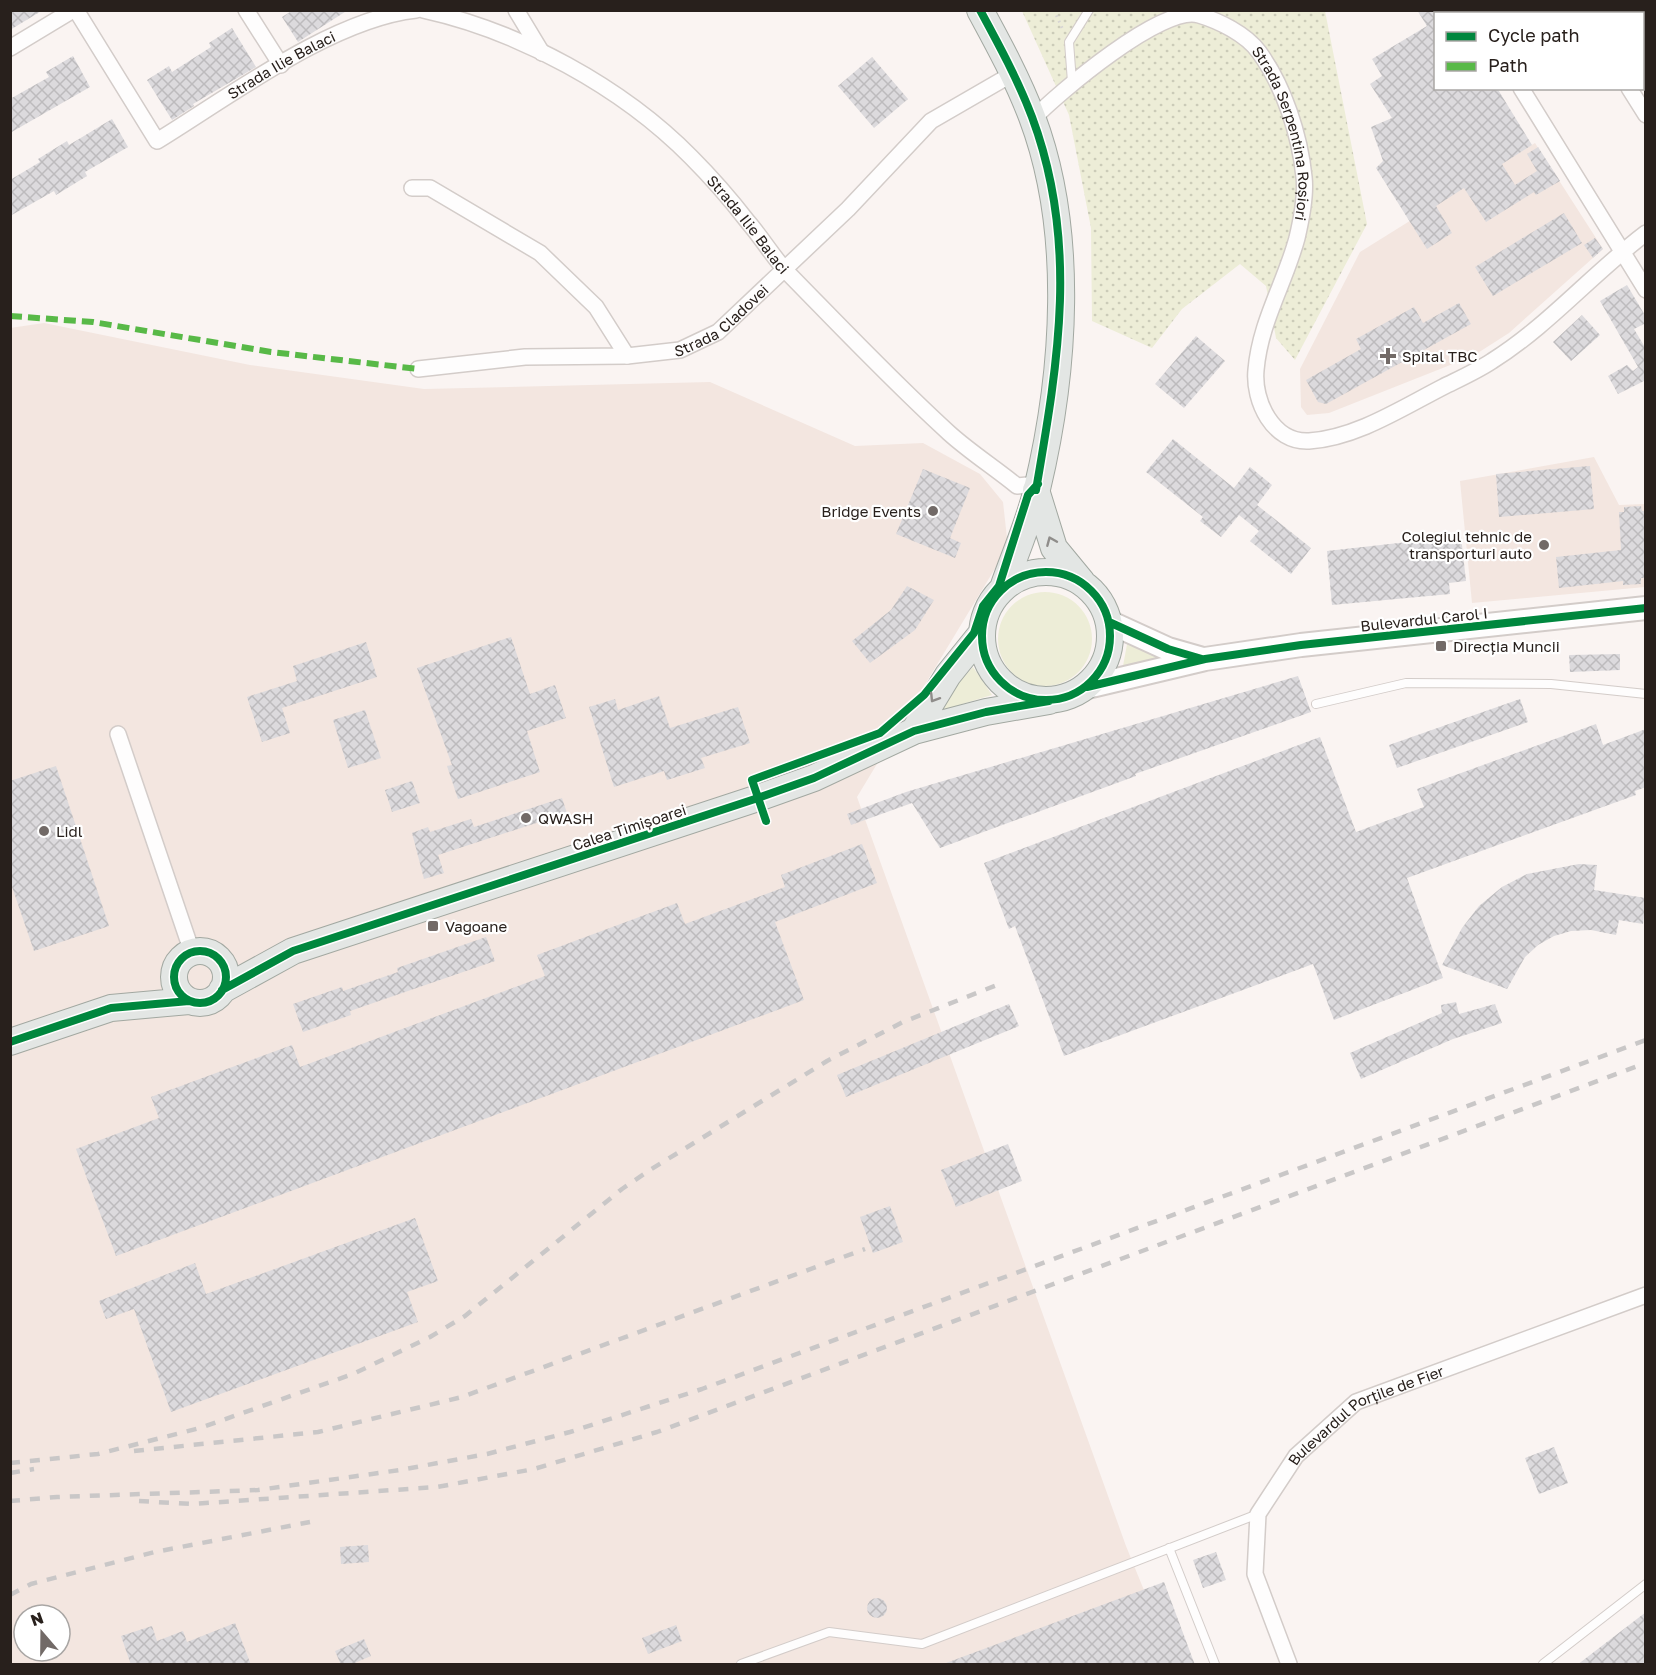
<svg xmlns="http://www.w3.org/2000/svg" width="1656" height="1675" font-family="'Golos Text',sans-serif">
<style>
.built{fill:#f3e6e0;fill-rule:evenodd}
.grass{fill:#ededd7}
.park{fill:url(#park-dots)}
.building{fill:url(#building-cross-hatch)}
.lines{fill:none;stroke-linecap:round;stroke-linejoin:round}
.lane-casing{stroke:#d3ccc9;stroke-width:10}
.street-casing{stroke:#d3ccc9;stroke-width:18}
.secondary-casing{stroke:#d3ccc9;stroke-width:26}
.primary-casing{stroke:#a2a8a1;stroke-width:28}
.path{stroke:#d6d4d3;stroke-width:3;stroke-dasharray:1.5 4.5;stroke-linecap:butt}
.lane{stroke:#fefdfd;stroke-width:8}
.street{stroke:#fefdfd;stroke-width:15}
.secondary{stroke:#fefdfd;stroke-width:22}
.primary{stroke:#e3e6e4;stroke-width:26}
.rail{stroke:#c9c7c7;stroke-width:4.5;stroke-dasharray:10 10;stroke-linecap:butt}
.quiet{stroke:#58b947;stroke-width:6;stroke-dasharray:12 6;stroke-linecap:butt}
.cycleway-casing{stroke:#fff;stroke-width:11}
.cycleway{stroke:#00873e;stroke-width:8}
.oneway{stroke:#8f8d8a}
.poi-dot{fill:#726a67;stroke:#fff;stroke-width:2}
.labels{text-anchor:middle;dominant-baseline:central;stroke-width:4.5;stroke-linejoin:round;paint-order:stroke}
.street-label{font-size:15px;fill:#28201c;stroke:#fff}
.poi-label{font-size:15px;fill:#28201c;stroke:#fff;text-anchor:start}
</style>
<defs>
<pattern id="park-dots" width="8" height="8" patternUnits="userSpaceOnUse" patternTransform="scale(1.5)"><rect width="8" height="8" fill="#ededd7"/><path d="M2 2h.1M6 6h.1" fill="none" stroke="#cbcbb8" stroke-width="1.8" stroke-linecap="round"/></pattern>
<pattern id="building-cross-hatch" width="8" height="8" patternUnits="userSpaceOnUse" patternTransform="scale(1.5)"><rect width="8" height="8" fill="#dcdadd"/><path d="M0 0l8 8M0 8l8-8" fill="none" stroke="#bdbbbd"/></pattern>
</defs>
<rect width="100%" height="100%" fill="#faf4f2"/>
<path class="built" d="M1535,143l68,106 -94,84 -36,23 -144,57 -22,2 -6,-8 -1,-38 60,-117z
M44,323l206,42 174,24 286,-7 145,64 68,-3 57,31 23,28 5,45 -151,250 269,749 48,118h-1163l-1,-1336zM24,1615h36v36h-36z
M1594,457l25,48 26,-1v83l-173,16 -12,-122z"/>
<path class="grass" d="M998 639a47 47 0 1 1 94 0a47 47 0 1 1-94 0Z
M1128,639l20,14 28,8 -53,5z
M973,667l19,28 -30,9 -40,19z"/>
<path class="park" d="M1022,11h303l42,213 -72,136 -19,-22 -10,-52 -26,-22 -58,45 -30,39 -60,-27 -1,-93 -22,-113z"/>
<path class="building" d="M10,10h33l-33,20z
M293,10h55l-50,32 -16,-25z
M1417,10h19v78h61l35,57 -30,19 13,21 22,-14 -10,-17 11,-7 22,34 -24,14 -2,-3 -48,30 -22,-34 -28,18 16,27 -25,16 -51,-81 7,-7 -12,-34 21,-9 -22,-34 12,-8 -10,-17 55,-33z
M232,28l24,39 -63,37 1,2 -22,14 -25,-40 22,-14 3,6 39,-25 -2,-4z
M73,56l17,31 -80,46v-34l39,-22 -3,-5z
M872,57l36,42 -34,29 -36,-42z
M112,119l16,28 -43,25 2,4 -31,19 -2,-4 -44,25v-36l30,-18 -2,-3 29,-18 2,4z
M1564,213l18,30 -89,53 -18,-29z
M1595,238l8,11 -10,9 -9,-13z
M1627,285l19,32v6l-12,6 12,20v31l-28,14 -10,-18 19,-11 6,6 5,-4 -38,-66z
M1459,303l12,21 -145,80 -8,-2 -12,-22 55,-31 -5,-10 58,-32 9,16z
M1582,315l18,20 -29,26 -18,-19z
M1196,336l29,25 -41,47 -29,-24z
M1173,439l61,49 16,-21 22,18 -15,20 54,43 -20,26 -41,-33 9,-10 -20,-16 -18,22 -21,-16 3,-4 -57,-45z
M1590,466l4,43 -95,8 -3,-43z
M923,469l47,19 -20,50 11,5 -6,15 -59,-24z
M1641,506l1,5h4v67h-5v6l-18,1v-4l-64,7 -3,-31 65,-7 -2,-38h5v-5z
M1461,536l5,45 -17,2 1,11 -118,11 -5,-54z
M907,586l27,14 -19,30 -45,33 -18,-22 39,-31z
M511,637l19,57 25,-9 11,33 -39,13 13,41 -82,27 -11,-33 5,-1 -35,-97z
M366,642l11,35 -95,31 8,25 -28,9 -15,-45 50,-16 -4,-15z
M1620,654v16l-50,2 -1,-17z
M1298,676l13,36 -176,62 1,2 -196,72 -28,-45 -61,22 -4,-11 59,-22z
M659,696l11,32 68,-21 12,36 -49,15 4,10 -38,12 -3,-9 -50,16 -25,-80 26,-8 3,11z
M1520,699l8,23 -131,46 -8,-23z
M365,710l16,48 -33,10 -15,-48z
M1596,724l7,21 43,-16v58l-11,4 1,4 -229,83 36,100 -109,42 -21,-56 -249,92 -49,-130 -6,3 -25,-66 336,-126 36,95 68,-25 -7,-18z
M56,766l53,160 -75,25 -24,-70v-100z
M412,781l8,22 -28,9 -7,-22z
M562,798l5,15 -129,42 6,18 -20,6 -12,-46 16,-6 2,5 41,-13 3,8z
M862,844l15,39 -102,39 29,78 -688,256 -40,-107 83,-31 -8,-21 141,-52 8,22 245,-91 -8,-21 140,-52 8,21 100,-37 -4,-12z
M1579,864l18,1 -3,25 52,8 -3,26 -24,-4 -3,15 -25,-5 -20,1 -17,5 -16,9 -13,12 -18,32 -65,-24 20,-37 17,-22 23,-19 25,-13z
M486,937l9,24 -145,50 1,4 -48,17 -10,-28 49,-17 1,4 55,-19 -1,-4z
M1456,1002l3,12 36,-10 7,19 -49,16 -92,40 -11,-26 92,-40 -1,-8z
M1009,1004l10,22 -173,71 -9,-22z
M1008,1144l14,37 -66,26 -15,-37z
M890,1206l13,36 -30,11 -13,-36z
M415,1218l23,63 -31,11 11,30 -247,90 -37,-103 -28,10 -7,-18 96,-38 11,31z
M1554,1447l14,36 -29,11 -14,-36z
M368,1545l1,17 -28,2 -1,-17z
M1216,1552l10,28 -23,8 -10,-28z
M1164,1582l31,83h-249v-2z
M867 1608a10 10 0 1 1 20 0a10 10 0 1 1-20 0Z
M1646,1612v53h-69z
M235,1623l16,42h-120l-10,-29 31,-10 5,15 26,-10 4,11z
M676,1625l6,16 -34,13 -6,-16z
M364,1639l7,17 -21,9h-9l-6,-14z"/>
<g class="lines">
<defs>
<path id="lane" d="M1072,82l-3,-40 20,-32
M1316,704l90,-21 145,1 95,10
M1169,1548l46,116
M741,1664l88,-32 93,12 336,-130
M1543,1664l103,-80"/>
<g id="street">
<path id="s1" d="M76,10l81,131c72,-44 175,-122 259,-131"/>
<path d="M246,10l35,55"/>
<path id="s2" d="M423,10c96,21 199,77 268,147 20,20 40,43 57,65 14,16 25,35 39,50 53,54 106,110 162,161 21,19 46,35 68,53l21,-2"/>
<path d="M516,10l26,43"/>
<path d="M1471,10l1,4"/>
<path d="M1580,10l2,4"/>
<path d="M1599,14l5,-4"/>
<path d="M10,48l63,-38"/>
<path d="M1521,88l125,202"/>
<path d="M1629,88l17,27"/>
<path id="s3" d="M1033,119c25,-26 130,-115 166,-104 20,6 47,19 60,37 25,34 41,84 45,125 2,17 -3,44 -7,61 -12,45 -37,84 -41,132 -3,31 17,73 53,71 47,-3 93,-33 134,-54 16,-8 34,-16 49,-26 56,-35 101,-88 154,-128"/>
<path d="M412,188h18l110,65 56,54 31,49"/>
<path id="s4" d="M418,369l107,-12 102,-1 53,-6 38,-18 130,-123 83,-88 83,-48"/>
<path d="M118,734l74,218"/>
<path id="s5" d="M1289,1664l-34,-90 3,-60 38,-58 60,-54 290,-107"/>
</g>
<path id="secondary" d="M1109,622l59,27 35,10
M1087,687l118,-28 96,-14 345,-37"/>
<path id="primary" d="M980,10c19,35 38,70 52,107 43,114 33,255 5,372 -8,34 -23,67 -34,99
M1036,490l18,58 28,34
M982 636a64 64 0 1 1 128 0a64 64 0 1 1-128 0Z
M914,731l34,-56 33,-41
M174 977a26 26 0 1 1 52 0a26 26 0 1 1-52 0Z
M222,990l71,-39 465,-153 56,-20 100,-47 72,-19 63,-11
M10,1042l101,-34 78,-7"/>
</defs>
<use href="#lane" class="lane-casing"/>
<use href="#street" class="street-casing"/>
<use href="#secondary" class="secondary-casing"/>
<use href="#primary" class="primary-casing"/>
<path class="path" d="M1054,10l9,20"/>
<use href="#lane" class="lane"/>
<use href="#street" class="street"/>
<use href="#secondary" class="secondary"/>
<use href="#primary" class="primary"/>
<path class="rail" d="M134,1451l184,-19 144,-35 403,-148
M10,1463l88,-9 102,-26 153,-54 77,-37 35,-21 157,-127 28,-19 177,-109 76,-39 94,-37
M10,1473l24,-4
M10,1501l47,-4 201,-7 142,-20 87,-16 83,-22 132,-43 944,-349
M139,1501l53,3 245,-17 97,-18 123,-37 989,-369
M10,1595l21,-11 124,-32 155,-30"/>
<path class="quiet" d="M10,316l83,6 178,30 147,17"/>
<defs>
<path id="cycleway" d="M980,10c19,35 38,70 52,107 47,126 26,245 4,373
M982 636a64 64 0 1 1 128 0a64 64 0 1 1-128 0Z
M1109,622l59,27 34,10
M1087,687l118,-28 96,-14 345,-37
M766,821l-14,-41 128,-47 44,-38 50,-62 9,-27 16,-20 29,-91 10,-11
M174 977a26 26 0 1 1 52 0a26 26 0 1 1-52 0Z
M222,990l71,-39 465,-153 56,-20 100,-47 72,-19 63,-11
M10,1042l101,-34 78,-7"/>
</defs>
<use href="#cycleway" class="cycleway-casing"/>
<use href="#cycleway" class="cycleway"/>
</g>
<defs><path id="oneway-chevron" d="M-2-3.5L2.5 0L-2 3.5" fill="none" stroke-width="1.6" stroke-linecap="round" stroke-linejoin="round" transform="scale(1.5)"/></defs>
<g class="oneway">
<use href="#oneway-chevron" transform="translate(1051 541) rotate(-113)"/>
<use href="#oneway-chevron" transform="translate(934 698) rotate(122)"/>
</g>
<g class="poi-dot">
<path d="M1385 347h6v6h6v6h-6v6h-6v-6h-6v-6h6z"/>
<circle cx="933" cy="511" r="6"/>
<circle cx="1544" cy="545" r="6"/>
<rect x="1435" y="640" width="12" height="12" rx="3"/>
<circle cx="526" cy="818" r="6"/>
<circle cx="44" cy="831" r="6"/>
<rect x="427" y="920" width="12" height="12" rx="3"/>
</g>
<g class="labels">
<g class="street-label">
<text stroke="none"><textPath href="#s1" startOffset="300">Strada Ilie Balaci</textPath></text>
<text stroke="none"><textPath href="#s3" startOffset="358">Strada Serpentina Roșiori</textPath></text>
<text stroke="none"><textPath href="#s2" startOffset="398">Strada Ilie Balaci</textPath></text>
<text stroke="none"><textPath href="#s4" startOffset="314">Strada Cladovei</textPath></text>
<text transform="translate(1424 619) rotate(-6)">Bulevardul Carol I</text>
<text transform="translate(629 827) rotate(-18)">Calea Timișoarei</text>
<text stroke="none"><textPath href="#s5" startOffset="308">Bulevardul Porțile de Fier</textPath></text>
</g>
<g class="poi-label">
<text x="1402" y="356">Spital TBC</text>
<text x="921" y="511" text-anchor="end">Bridge Events</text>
<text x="1532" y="536" text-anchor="end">Colegiul tehnic de<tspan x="1532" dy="17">transporturi auto</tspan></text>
<text x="1453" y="646">Direcția Muncii</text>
<text x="538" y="818">QWASH</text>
<text x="56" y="831">Lidl</text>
<text x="445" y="926">Vagoane</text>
</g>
</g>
<rect width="1656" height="1675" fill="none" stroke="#28201c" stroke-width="24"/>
<rect x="1434" y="12" width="210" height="78" fill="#ffffff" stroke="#a9a6a4" stroke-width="1.5"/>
<rect x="1446" y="32" width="30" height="9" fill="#00873e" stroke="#a9a6a4" stroke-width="1.5"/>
<text x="1488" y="42" font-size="18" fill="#28201c">Cycle path</text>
<rect x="1446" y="62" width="30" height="9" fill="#58b947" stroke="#a9a6a4" stroke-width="1.5"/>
<text x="1488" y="72" font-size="18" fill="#28201c">Path</text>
<g transform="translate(42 1633) rotate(340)"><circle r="28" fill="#ffffff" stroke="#a9a6a4" stroke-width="1.5"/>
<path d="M0-4.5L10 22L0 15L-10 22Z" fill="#726a67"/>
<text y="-9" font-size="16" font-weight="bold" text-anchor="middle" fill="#28201c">N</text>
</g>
</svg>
